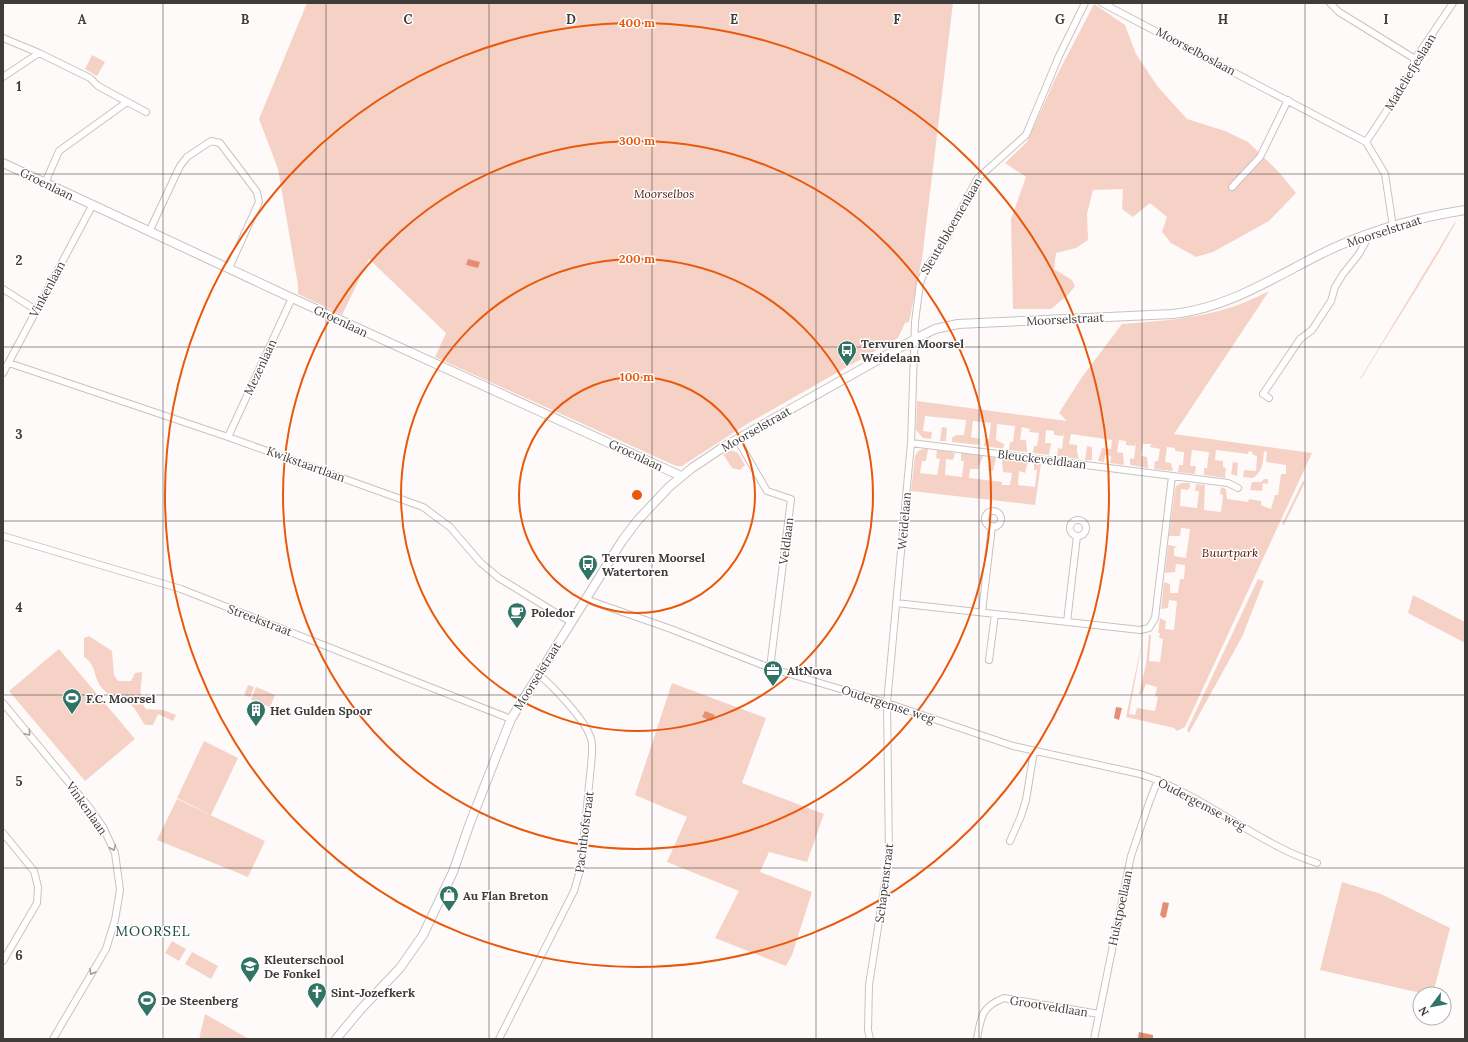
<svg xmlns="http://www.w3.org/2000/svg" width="1468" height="1042" font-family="Lora,serif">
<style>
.green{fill:#f6d2c6}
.water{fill:#e48e74}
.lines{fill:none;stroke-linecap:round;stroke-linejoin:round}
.minor-casing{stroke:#cbc2bf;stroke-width:8}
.tertiary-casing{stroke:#cbc2bf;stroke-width:10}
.minor{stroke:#fff;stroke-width:6}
.tertiary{stroke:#fff;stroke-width:8}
.oneway{stroke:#9f9e9c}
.grid{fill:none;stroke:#3f3c3a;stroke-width:1;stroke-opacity:0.55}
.ring{fill:none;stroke:#e8590c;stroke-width:2}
.labels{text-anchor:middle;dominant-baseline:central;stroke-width:3;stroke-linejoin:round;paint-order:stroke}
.street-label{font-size:12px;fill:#3f3c3a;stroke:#fff}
.park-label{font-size:12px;font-style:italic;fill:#4d1807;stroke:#fff}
.poi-label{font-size:12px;font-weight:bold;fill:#3f3c3a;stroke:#fff;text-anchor:start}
.quarter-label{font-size:14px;letter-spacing:1px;fill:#154b40;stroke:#fff}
.grid-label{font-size:13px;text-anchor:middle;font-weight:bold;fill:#3f3c3a;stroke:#fff;stroke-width:3;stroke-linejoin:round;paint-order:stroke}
.centre{fill:#e8590c;stroke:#fff;stroke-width:2}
.ring-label{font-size:12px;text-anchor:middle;font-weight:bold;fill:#e8590c;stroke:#fff;stroke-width:3;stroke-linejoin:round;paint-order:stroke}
</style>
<rect width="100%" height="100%" fill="#fefaf9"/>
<path class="green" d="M307,3h646l-31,256 -13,63 -4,1 -7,15 -151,86 -65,42h-6l-241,-109 11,-24 -77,-74 -27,56 -44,-21v-9l-20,-116 -19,-50z
M1094,4l31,21 11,29 22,33 29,32 38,12 23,11 30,29 18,22 -27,28 -56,31 -17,5 -25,-14 -9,-11 5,-15 -17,-14 -17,14 -11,-8 1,-20 -30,1 -6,24 1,26 -12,8 -20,5 -2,16 18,11 3,6 -7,9 -17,14h-38l-2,-90 15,-42 -21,-14 22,-21 29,-65z
M92,55l13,7 -8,14 -12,-7z
M1455,222h1c-29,54 -64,104 -95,157h-1z
M1269,291l-95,143 138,19 -127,274 -8,4 -3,-3 -48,-11 17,-80 -14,77 6,1 2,-7 18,3 3,-14 -3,-1 2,-9 -11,-3 -4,10h-3l7,-30 3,-29h2l-2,26 11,1 3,-23 -4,-1 1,-5h-2l2,-15 6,3 -1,8 9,1 3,-29 -8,-1 -1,8 -7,1 3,-27 6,2v9h8l2,-14h4l1,-14 -9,-1 -1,8 -10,1 3,-28 10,2 -4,1v8l12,2 4,-29 -9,-1 -1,8h-11l6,-46 1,-4 5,-3h9v4l-2,3 -7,-1 -1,17 17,2 2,-17h-4l1,-7 9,1 -1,25 17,2 2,-17 -3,-1 1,-7 5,2 1,10 21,3 1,-3 12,2v4l10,4 4,-14h3l3,-21h5v-9l-20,-3 1,-10 -3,-1c-1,10 -1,21 -11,27l-10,-1 1,-7 12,1 1,-15 -4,-1 -1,-3 -3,-1 -1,3 -32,-4 -1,10 8,1v6l3,1 -1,10 -21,-3v-7h3l2,-16 -17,-2 -2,16h6l-1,8 -17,-2 1,-7h4l1,-13 -9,-1v-3l-8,-1 -2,15 6,1 2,8 -19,-2 1,-8h3l2,-12 -10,-2 1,-3h-8l-2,12 6,1 1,11 -18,-3v-7l4,1 2,-17 -1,4 -9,-1v-4l-7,-1 -2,12 6,1 1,12 -14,-2 1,-7 -6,-1 -1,7 -6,-1 4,-13 9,1 1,-9 -41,-6 -2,10 8,1v7l2,7 -22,-3 1,-8 4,1 2,-17 -1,4 -9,-1v-4l-8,-1 -1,13h6l-2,12 -16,-2 1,-7h3l2,-13 -10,-1 1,-3 -8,-2 -2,13h6l1,12 -18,-2 1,-8h3l2,-16 -18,-2 -1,16 8,4 -1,5 -19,-3 1,-7h4l2,-16 -18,-2 -2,16 9,2 -1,6 -27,-3v-4l4,-3h8l2,-15 -41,-4 -2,15 9,1 -1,7 -8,-1 -7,-8 1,-29 150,20 -8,-8 23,-36 40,-53c36,-3 75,-5 110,-17 12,-4 25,-10 37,-16z
M942,427l5,1 -1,13h-6z
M1087,446l5,1v13h-7z
M923,449h5l-2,12h-4l-2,12 17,2 3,-16 -4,-1 1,-8 18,3 -2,7 -7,-1 -1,16 17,2 2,-16h-3v-8l22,3 -5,13h-8l-1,9 33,4v3h8l2,-12 -9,-1 -1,-13 26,3 -3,11 -6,-2 -1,14 17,2 2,-17h-3v-7l7,1 -6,41 -124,-14 4,-35 3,-5z
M731,450l7,3 7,12 -5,5 -8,-2 -9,-14z
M989,457l7,1 -3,13h-5z
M1233,462l5,1 -1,13 -6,-2z
M1264,479h4v5l-5,-1 -1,8 -12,-1 2,-8h9z
M1303,481l2,1 -21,43 -2,-1z
M1258,579l6,2 -22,56 -53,96 -2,-3z
M1413,595l52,27v21l-57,-30z
M89,636l23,15 2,24 4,6h13l4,-8 7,-1c0,14 -5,25 4,37l17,1 13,5 -3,6 -15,-7 -5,11h-8c-4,-5 -9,-16 -14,-20 -10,-7 -19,-5 -29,-17 -9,-10 -5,-23 -18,-31v-19z
M59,649l76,90 -50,42 -76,-90z
M672,683l94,35 -24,65 82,31 -17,48 -38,-10 -9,20 52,20 -20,63 -6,11 -71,-28 24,-47 -72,-29 20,-45 -52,-22z
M248,685l6,2 -4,10 -6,-2z
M256,687l19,8 -5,12 -17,-6 -2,-2z
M204,741l34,17 -27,57 -34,-17z
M177,799l88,42 -17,36 -91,-37z
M1342,882l39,12 69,34 -17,66h-8l-105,-24z
M172,941l14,8 -7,12 -14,-8z
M192,952l26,14 -7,13 -26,-15z
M205,1014l44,25h-50z"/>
<path class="water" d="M468,259l12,3 -2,6 -12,-3z
M1116,707l6,1 -3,12 -5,-2z
M705,711l10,4 -3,6 -10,-4z
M1163,902l6,1 -3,14 -3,1 -3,-3z
M1139,1032l14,3v4l-15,-1z"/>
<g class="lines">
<defs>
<path id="minor" d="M1102,3l264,139 19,32 8,53
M1330,3l9,9 76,47
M3,38l36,15
M3,77l36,-24 51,25 8,8 48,26
M1366,142l45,-68 4,-15 38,-56
M45,183l14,-32 68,-49
M1232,187l28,-30 28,-57
M149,232l31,-66 7,-9 24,-16 9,2 37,49 2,10 -30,66
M3,289l33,21
M9,363l219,74 195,70 27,20 31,36 18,15 72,44
M3,373l89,-167
M1269,398l-6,-4 37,-55 12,-9 19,-29 4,-14 8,-13 16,-20 6,-11v-7
M228,437l64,-139
M737,439l30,52 24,8 -21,169
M911,443l317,40 10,5
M985 519a8 8 0 1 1 16 0a8 8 0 1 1-16 0Z
M1070 528a8 8 0 1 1 16 0a8 8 0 1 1-16 0Z
M3,536l178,53 330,130
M585,599l86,30 99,39 117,35 126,43 127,28c53,17 94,51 143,75 11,6 23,10 34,14
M896,603l244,27 9,-2 6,-10 17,-142
M982,612l10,-86
M1067,622l10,-86
M989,660l6,-46
M3,703l86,104 14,20 12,26 5,37 -5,30 -9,29 -53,90
M3,833l31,38 4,16 -1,16 -34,58
M1010,841l11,-25 5,-16 8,-49
M499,1039l75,-148 7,-24 11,-112c0,-6 1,-13 -2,-19 -6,-17 -37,-50 -52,-62
M870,1039l-2,-9 1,-45 20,-128 -2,-154 24,-260 4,-121 5,-39 5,-13 21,-31 31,-60 49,-44 33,-79 26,-53
M977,1039c4,-22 4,-32 27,-41l95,16
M1094,1039l37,-183 19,-56 8,-20"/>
<path id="tertiary" d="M3,163l289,135 389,178
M336,1039l25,-30 39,-41 23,-33 30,-63 17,-49 41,-104 111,-178 15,-20 32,-34 23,-19 33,-22 190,-107 20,-10 23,-5 215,-10c53,-6 95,-33 142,-57 46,-24 99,-39 150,-47"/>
</defs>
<use href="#minor" class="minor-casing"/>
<use href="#tertiary" class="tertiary-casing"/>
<use href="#minor" class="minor"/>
<use href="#tertiary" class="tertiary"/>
</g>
<defs><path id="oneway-chevron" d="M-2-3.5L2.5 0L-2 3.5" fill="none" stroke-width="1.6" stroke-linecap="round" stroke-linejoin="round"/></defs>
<g class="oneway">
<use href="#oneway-chevron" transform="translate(28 733) rotate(50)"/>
<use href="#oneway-chevron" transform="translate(113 848) rotate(67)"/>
<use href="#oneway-chevron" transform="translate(92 972) rotate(120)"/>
</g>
<path class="grid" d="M163,3v1036M326,3v1036M489,3v1036M652,3v1036M816,3v1036M979,3v1036M1142,3v1036M1305,3v1036M3,174h1462M3,347h1462M3,521h1462M3,695h1462M3,868h1462"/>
<g class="ring">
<circle cx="637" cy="495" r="118"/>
<circle cx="637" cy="495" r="236"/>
<circle cx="637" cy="495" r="354"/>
<circle cx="637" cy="495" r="472"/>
</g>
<defs>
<symbol id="bus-pin" viewBox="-11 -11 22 30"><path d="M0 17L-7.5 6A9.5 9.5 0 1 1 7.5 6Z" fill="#317364" stroke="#fff"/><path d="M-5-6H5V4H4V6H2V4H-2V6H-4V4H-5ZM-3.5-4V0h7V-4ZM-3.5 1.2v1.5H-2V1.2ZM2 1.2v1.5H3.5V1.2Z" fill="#fff"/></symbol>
<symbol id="cafe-pin" viewBox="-11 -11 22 30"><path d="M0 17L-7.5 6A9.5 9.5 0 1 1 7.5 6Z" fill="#317364" stroke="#fff"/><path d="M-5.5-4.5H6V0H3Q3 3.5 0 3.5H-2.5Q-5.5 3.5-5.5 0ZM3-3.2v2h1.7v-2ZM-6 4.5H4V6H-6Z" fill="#fff"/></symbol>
<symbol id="office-pin" viewBox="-11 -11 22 30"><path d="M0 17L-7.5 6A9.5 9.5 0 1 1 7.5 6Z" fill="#317364" stroke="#fff"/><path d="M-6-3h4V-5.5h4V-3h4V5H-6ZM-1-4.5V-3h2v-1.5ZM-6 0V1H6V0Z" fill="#fff"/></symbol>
<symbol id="stadium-pin" viewBox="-11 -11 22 30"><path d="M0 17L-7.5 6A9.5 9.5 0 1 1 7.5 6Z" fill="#317364" stroke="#fff"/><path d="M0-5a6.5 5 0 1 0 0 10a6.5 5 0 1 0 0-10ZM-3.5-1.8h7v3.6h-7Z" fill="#fff"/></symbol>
<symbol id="building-pin" viewBox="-11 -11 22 30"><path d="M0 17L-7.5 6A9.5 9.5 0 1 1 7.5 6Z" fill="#317364" stroke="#fff"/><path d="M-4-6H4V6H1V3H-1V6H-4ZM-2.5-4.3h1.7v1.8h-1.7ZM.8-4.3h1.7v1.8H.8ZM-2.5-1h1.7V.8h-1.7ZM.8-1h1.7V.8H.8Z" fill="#fff"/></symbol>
<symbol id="shop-pin" viewBox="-11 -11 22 30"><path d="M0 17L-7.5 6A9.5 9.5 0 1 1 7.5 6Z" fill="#317364" stroke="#fff"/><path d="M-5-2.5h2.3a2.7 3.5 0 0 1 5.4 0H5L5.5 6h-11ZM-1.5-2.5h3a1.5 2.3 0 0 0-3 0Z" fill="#fff"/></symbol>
<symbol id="school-pin" viewBox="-11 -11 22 30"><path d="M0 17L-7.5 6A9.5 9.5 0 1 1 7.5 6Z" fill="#317364" stroke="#fff"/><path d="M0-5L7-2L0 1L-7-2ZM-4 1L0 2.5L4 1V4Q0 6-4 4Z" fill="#fff"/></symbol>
<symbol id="church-pin" viewBox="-11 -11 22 30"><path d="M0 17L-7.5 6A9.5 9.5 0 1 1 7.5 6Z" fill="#317364" stroke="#fff"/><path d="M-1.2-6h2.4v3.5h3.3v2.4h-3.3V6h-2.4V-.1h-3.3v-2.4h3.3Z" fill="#fff"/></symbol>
</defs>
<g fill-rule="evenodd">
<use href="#bus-pin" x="836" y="339" width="22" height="30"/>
<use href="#bus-pin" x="577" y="553" width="22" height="30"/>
<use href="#cafe-pin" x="506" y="601" width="22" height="30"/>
<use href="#office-pin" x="762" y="659" width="22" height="30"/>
<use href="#stadium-pin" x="61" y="687" width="22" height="30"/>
<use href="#building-pin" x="245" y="699" width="22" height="30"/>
<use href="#shop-pin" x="438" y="884" width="22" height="30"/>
<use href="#school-pin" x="239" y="955" width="22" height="30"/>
<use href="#church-pin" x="306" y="981" width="22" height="30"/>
<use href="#stadium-pin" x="136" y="989" width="22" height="30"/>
</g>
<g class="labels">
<g class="street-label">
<text transform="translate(1196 51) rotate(28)">Moorselboslaan</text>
<text transform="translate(1410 72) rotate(-59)">Madeliefjeslaan</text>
<text transform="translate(47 184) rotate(26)">Groenlaan</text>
<text transform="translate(951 226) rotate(-60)">Sleutelbloemenlaan</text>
<text transform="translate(1384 231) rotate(-18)">Moorselstraat</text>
<text transform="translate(47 289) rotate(-62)">Vinkenlaan</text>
<text transform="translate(1065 319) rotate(-3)">Moorselstraat</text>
<text transform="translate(341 321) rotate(25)">Groenlaan</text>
<text transform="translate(260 367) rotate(-65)">Mezenlaan</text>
<text transform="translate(756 429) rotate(-30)">Moorselstraat</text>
<text transform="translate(636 455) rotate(25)">Groenlaan</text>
<text transform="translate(1042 459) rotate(7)">Bleuckeveldlaan</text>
<text transform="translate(306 464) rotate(20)">Kwikstaartlaan</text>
<text transform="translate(904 521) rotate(-85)">Weidelaan</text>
<text transform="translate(786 541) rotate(-83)">Veldlaan</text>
<text transform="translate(260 620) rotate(21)">Streekstraat</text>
<text transform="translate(537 676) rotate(-58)">Moorselstraat</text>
<text transform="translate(888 704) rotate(18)">Oudergemse weg</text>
<text transform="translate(1202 804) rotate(28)">Oudergemse weg</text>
<text transform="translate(87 808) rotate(55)">Vinkenlaan</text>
<text transform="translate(584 832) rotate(-83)">Pachthofstraat</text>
<text transform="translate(884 883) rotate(-83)">Schapenstraat</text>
<text transform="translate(1120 908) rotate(-78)">Hulstpoellaan</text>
<text transform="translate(1049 1006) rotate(9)">Grootveldlaan</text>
</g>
<g class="park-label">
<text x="664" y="193">Moorselbos</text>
<text x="1230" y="552">Buurtpark</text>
</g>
<g class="poi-label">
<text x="861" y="343">Tervuren Moorsel<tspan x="861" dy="14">Weidelaan</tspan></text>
<text x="602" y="557">Tervuren Moorsel<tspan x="602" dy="14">Watertoren</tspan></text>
<text x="531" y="612">Poledor</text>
<text x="787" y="670">AltNova</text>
<text x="86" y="698">F.C. Moorsel</text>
<text x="270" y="710">Het Gulden Spoor</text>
<text x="463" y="895">Au Flan Breton</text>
<text x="264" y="959">Kleuterschool<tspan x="264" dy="14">De Fonkel</tspan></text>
<text x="331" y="992">Sint-Jozefkerk</text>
<text x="161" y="1000">De Steenberg</text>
</g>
<g class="quarter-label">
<text x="153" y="931">MOORSEL</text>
</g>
</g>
<g class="grid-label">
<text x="82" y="24">A</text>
<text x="245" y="24">B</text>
<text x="408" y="24">C</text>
<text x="571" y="24">D</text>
<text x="734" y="24">E</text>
<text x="897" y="24">F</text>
<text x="1060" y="24">G</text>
<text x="1223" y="24">H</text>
<text x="1386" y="24">I</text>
<text x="19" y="91">1</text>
<text x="19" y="265">2</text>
<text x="19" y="439">3</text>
<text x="19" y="612">4</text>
<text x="19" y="786">5</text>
<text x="19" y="960">6</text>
</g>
<circle cx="637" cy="495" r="6" class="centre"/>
<g class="ring-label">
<text x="637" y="27">400 m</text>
<text x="637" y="145">300 m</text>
<text x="637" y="263">200 m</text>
<text x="637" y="381">100 m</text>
</g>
<rect width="1468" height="1042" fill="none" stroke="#3f3c3a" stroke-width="8"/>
<g transform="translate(1432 1006) rotate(238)"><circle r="19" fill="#ffffff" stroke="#b2b1b0"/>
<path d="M0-3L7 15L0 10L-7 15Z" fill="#317364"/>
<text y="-6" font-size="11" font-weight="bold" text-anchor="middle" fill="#3f3c3a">N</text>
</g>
</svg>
